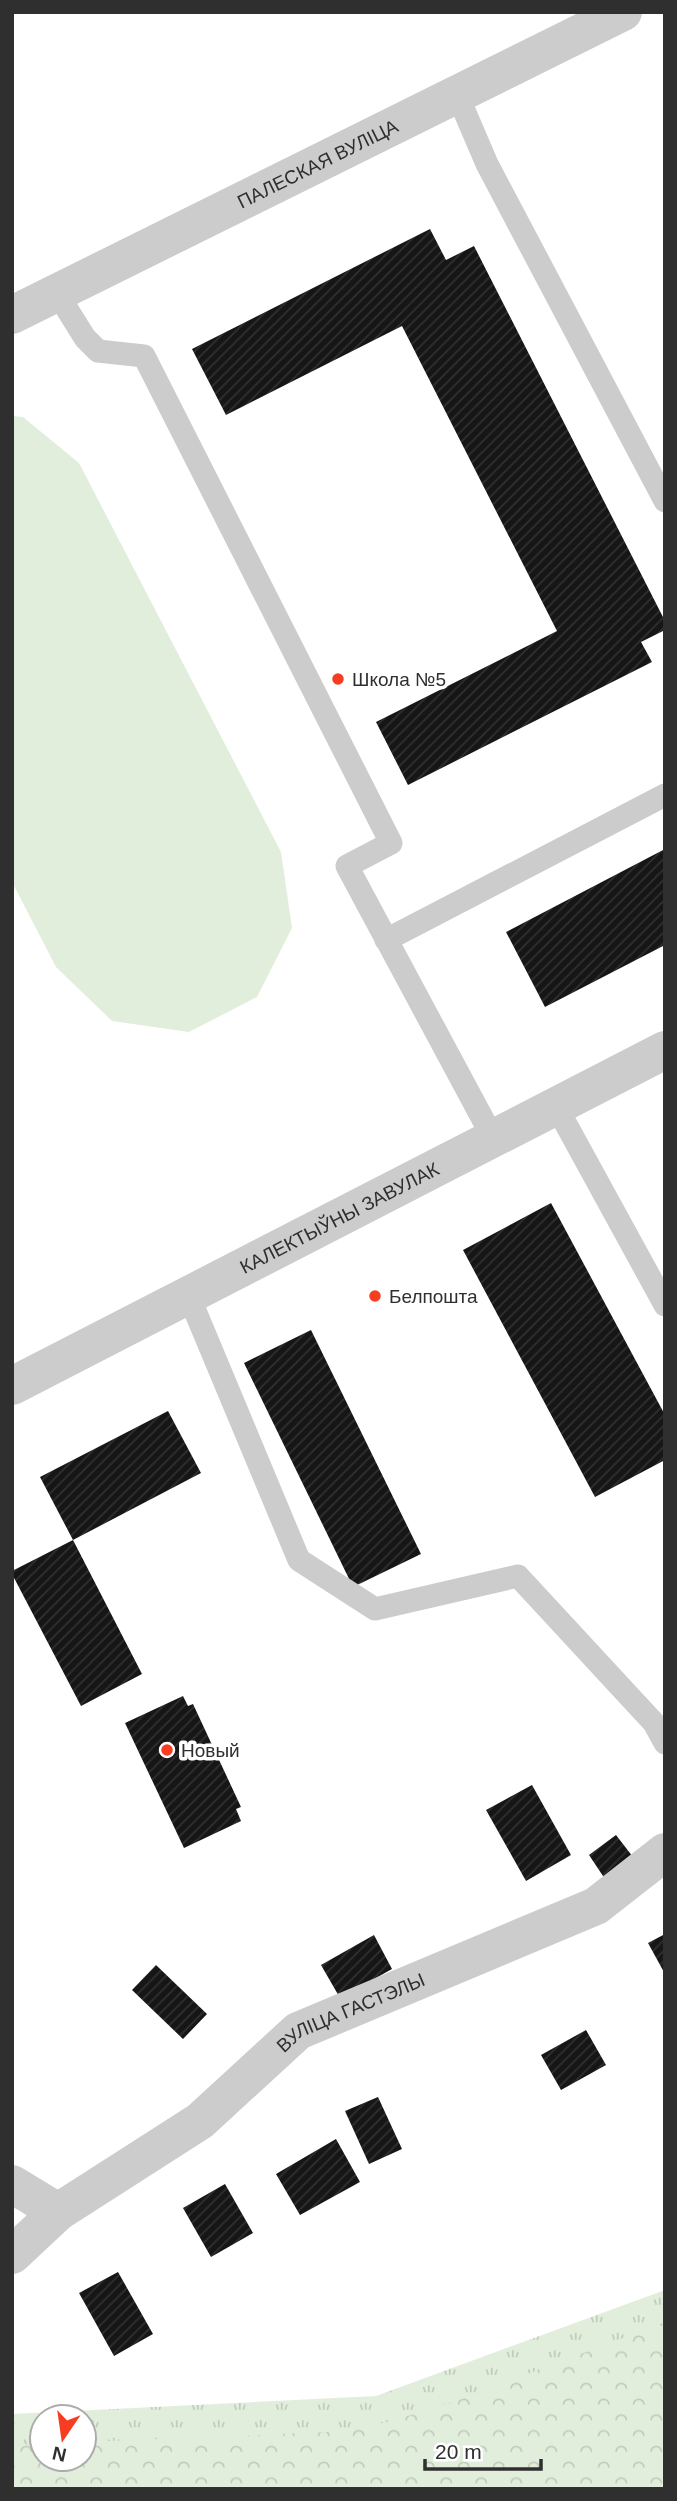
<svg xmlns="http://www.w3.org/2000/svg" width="677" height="2501" font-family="Arial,sans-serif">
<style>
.grass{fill:url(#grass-tufts);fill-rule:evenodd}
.forest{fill:url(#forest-crowns)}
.garden{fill:#e2eedc}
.building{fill:url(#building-hatch)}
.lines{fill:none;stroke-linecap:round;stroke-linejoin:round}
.service{stroke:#ccc;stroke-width:23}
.minor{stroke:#ccc;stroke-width:38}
.tertiary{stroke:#ccc;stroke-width:38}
.poi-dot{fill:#f63c21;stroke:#fff;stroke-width:2.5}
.labels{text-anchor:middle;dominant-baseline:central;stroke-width:7;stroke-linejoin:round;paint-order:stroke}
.street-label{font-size:19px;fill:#2f2f2f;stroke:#fff}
.poi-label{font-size:19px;fill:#2f2f2f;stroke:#fff;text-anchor:start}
</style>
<defs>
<pattern id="grass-tufts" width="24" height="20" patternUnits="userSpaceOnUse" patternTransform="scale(1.75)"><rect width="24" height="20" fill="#e2eedc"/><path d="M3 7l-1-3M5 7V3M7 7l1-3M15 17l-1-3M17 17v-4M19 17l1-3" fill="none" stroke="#c2ccbd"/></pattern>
<pattern id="forest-crowns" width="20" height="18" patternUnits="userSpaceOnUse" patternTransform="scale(1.75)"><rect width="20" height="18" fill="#e2eedc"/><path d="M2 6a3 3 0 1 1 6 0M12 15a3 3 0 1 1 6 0" fill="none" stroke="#c2ccbd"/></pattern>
<pattern id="building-hatch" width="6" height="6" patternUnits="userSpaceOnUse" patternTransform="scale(1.75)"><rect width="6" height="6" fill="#161616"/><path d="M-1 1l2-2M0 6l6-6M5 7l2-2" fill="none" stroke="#303030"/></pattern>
</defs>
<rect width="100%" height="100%" fill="#fff"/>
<path class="grass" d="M665,2290v199h-653v-75l364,-18zM42,2417h42v42h-42z"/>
<path class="forest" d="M665,2322v167h-653v-44l30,-1v15h42v-17l244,-10 60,-10 66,-20z"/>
<path class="garden" d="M12,416l11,1 56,46 202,389 11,76 -35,69 -68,35 -77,-11 -56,-54 -44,-85z"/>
<path class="building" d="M430,229l16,31 28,-14 191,375v9l-24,12 11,20 -244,123 -32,-63 181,-91 -155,-305 -176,89 -34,-66z
M665,849v96l-120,62 -39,-75z
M551,1203l114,212v45l-70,37 -132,-247z
M311,1330l110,224 -68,33 -109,-224z
M168,1411l33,62 -128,67 -33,-63z
M73,1540l69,134 -61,32 -69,-132v-3z
M183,1696l5,10 5,-2 48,103 -5,2 5,12 -57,27 -59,-125z
M532,1785l39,70 -45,26 -40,-71z
M616,1835l17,22 -28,22 -16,-24z
M665,1934v40l-17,-31z
M374,1935l18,34 -52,29 -19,-33z
M156,1965l51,49 -24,25 -51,-49z
M586,2030l20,35 -45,25 -20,-35z
M378,2097l24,52 -33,15 -24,-53z
M336,2139l24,43 -60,33 -24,-41z
M225,2184l28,49 -42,24 -28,-49z
M118,2272l35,62 -39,22 -35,-63z"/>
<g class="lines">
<path class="service" d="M457,94l30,70 178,337
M57,293l28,45 13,13 46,5 247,487 -44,23 146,272
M386,940l279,-145
M556,1106l109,199
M188,1294l111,266 76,49 143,-33 136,147 11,20"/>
<g class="minor">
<path id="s1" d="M12,315l611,-303"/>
<path d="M12,2184l46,28"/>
<path id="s2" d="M12,2255l46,-43 142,-91 98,-90 298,-125 69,-54"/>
</g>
<path class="tertiary" id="s3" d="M12,1386l653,-336"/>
</g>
<g class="poi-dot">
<circle cx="338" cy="679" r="7"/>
<circle cx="375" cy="1296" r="7"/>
<circle cx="167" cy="1750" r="7"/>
</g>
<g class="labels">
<g class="street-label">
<text stroke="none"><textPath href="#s1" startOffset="341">ПАЛЕСКАЯ ВУЛІЦА</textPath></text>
<text stroke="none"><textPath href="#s3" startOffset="368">КАЛЕКТЫЎНЫ ЗАВУЛАК</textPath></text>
<text stroke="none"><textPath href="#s2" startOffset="420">ВУЛІЦА ГАСТЭЛЫ</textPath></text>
</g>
<g class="poi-label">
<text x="352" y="679">Школа №5</text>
<text x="389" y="1296">Белпошта</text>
<text x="181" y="1750">Новый</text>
</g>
</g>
<rect width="677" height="2501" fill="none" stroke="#2f2f2f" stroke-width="28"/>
<g transform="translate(63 2438) rotate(193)"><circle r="33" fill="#ffffff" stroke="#acacac" stroke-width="2"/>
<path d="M0-5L12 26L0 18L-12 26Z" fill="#f63c21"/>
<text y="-10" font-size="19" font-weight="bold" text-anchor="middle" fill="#2f2f2f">N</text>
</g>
<path d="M425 2459v10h116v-10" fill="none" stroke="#2f2f2f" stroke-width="3.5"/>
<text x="435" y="2459" font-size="21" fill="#2f2f2f" stroke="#ffffff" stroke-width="5" paint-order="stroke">20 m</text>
</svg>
